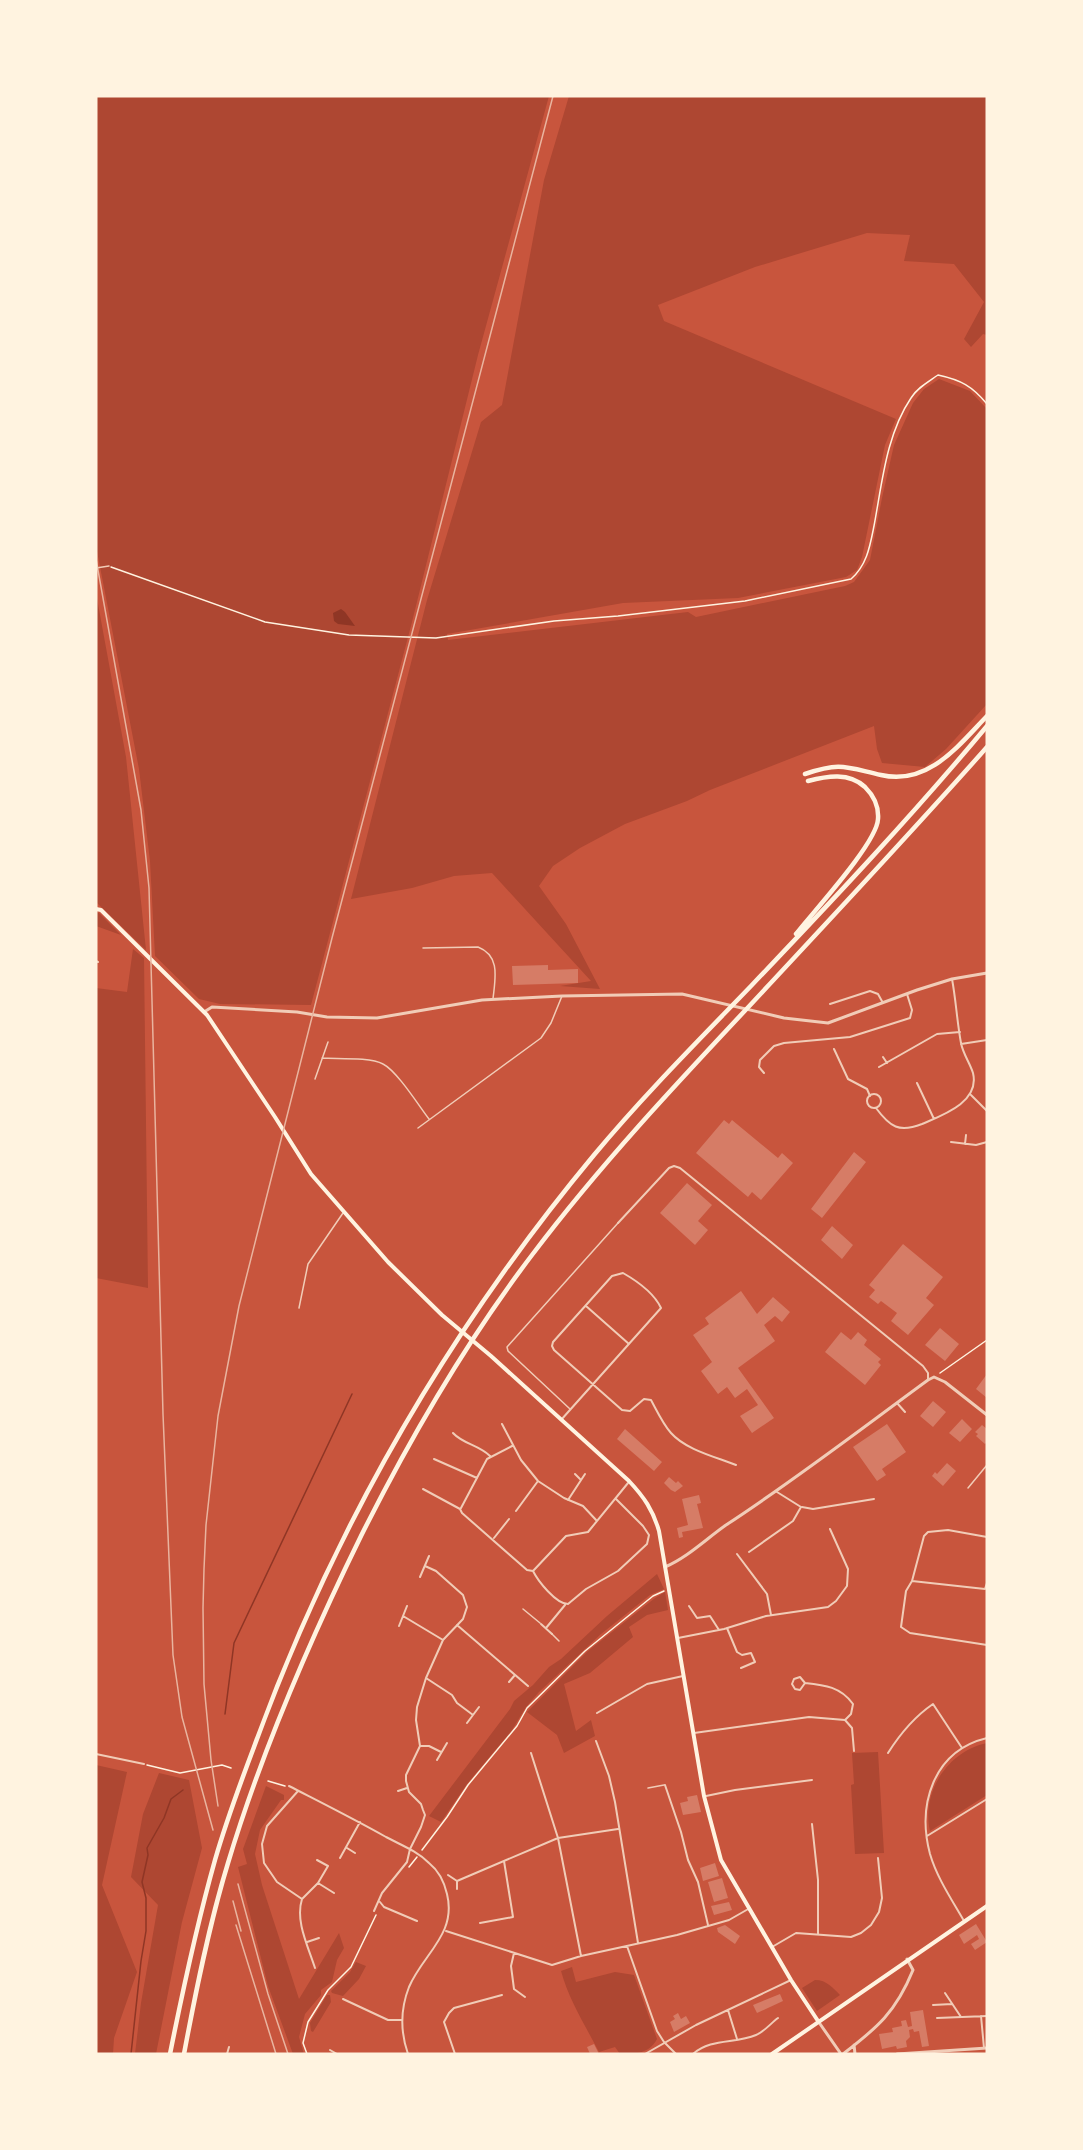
<svg xmlns="http://www.w3.org/2000/svg" width="1083" height="2150" font-family="'PT Sans',sans-serif">
<style>
.green{fill:#ae4732}
.water{fill:#8f3625}
.lines{fill:none;stroke-linecap:round;stroke-linejoin:round}
.stream{stroke:#8f3625;stroke-width:1.5}
.building{fill:#d67c66}
.path{stroke:#fff3e0;stroke-width:1.5}
.service{stroke:#f1ccb7;stroke-width:1.5}
.minor{stroke:#f1ccb7;stroke-width:2}
.tertiary{stroke:#f1ccb7;stroke-width:3}
.secondary{stroke:#fff3e0;stroke-width:4}
.motorway{stroke:#fff3e0;stroke-width:4.5}
.rail{stroke:#e9b49f;stroke-width:1.5}
</style>
<rect width="100%" height="100%" fill="#c8553d"/>
<path class="green" d="M96,96h453l-71,259 -66,267 -101,383 -91,-1 -21,-5 -44,-43 -5,-95 -11,-92 -43,-223z
M569,96h418v239l-4,-1 -12,13 -7,-8 20,-37 -30,-38 -50,-3 6,-26 -43,-2 -112,34 -97,38 6,16 232,98 -11,26 -23,112 -5,13 -11,7 -108,21 -115,5 -176,31 1,6 240,-28 8,5 149,-31 9,-4 16,-22 12,-62 12,-53 19,-42 11,-14 15,-10 31,12 17,18v295l-41,45 -21,18 -43,-4 -5,-14 -3,-23 -164,64 -23,11 -62,23 -45,24 -27,18 -14,20 27,38 34,65 -40,-3 31,-5 -99,-108 -38,3 -42,12 -61,11 76,-299 54,-178 21,-17 42,-225z
M96,593l30,164 20,193 -50,-48z
M96,912l3,1 22,22 -25,-9z
M133,949l11,9 4,330 -52,-10v-290l31,4z
M657,1574l7,15 -14,6 -49,39 -62,58 -13,15 -14,23 -45,54 -26,38 -12,-6 81,-107 4,-8 19,-16 16,-18 12,-8 46,-43z
M665,1592l3,18 -21,5 -18,12 4,10 -43,36 -26,11 12,47 15,-11 4,16 -31,17 -7,-18 -30,-23 61,-61 67,-53z
M987,1743v52l-57,36c-9,-39 18,-80 57,-88z
M878,1752l6,101 -29,1 -4,-69 3,-1 -2,-31z
M96,1765l31,7 -25,113 35,87 -23,66 -1,16h-17z
M159,1773l30,7 13,68 -20,74 -26,132h-21l6,-51 17,-98 -27,-28 12,-63z
M266,1786l18,9v5h-3l-21,30 -5,24 7,31 37,114 40,-66 5,15 -7,12 -5,22 -11,8v5l-16,19 -6,23 5,17h-11l-25,-68 -30,-119 9,-3 -4,-15z
M356,1962l10,4 -7,13 -16,17 -11,-3 -1,-2 19,-19z
M572,1967l4,15 39,-10 19,3 23,64c-8,15 -22,15 -37,15l-5,-7 -16,5c-14,-27 -30,-52 -38,-81z
M815,1980c12,0 18,8 25,15l-23,16 -15,-23z
M327,1995h3l1,7 -18,30 -2,-1 -1,-8z"/>
<path class="water" d="M341,609l4,3 10,14 -17,-2 -4,-3 -1,-8z"/>
<g class="lines">
<path class="stream" d="M225,1714l9,-71 118,-249
M131,2054l10,-93 5,-30v-33l-4,-16 6,-27 -1,-7 17,-30 7,-19 12,-9"/>
</g>
<path class="building" d="M548,965v5l30,-1v14l-65,2 -1,-19z
M724,1120l5,4 3,-4 46,38 4,-5 11,10 -32,37 -9,-8 -4,5 -52,-44z
M854,1152l12,10 -44,56 -11,-9z
M687,1183l25,22 -14,16 10,9 -13,15 -35,-32z
M832,1226l21,19 -11,14 -21,-19z
M903,1244l40,33 -17,21 8,7 -26,30 -17,-14 6,-8 -16,-12 -3,3 -9,-7 6,-7 -6,-5z
M741,1291l16,23 16,-17 17,15 -8,10 -7,-6 -11,9 11,16 -37,27 36,50 -22,15 -12,-17 18,-11 -11,-16 -12,9 -8,-11 -9,7 -17,-23 11,-9 -19,-27 16,-11 -4,-6z
M940,1328l19,16 -14,17 -20,-16z
M841,1332l10,8 7,-8 9,8 -3,5 17,14 -3,3 3,3 -16,20 -40,-33z
M987,1374v24l-11,-9z
M933,1401l13,11 -13,15 -13,-11z
M962,1419l10,10 -12,13 -11,-9z
M887,1424l19,28 -24,17 4,6 -9,6 -24,-34z
M982,1425l5,4v13l-2,2 -9,-8 2,-2 -3,-2z
M625,1429l37,33 -8,9 -37,-32z
M947,1463l9,8 -13,15 -11,-10 3,-4 2,2z
M669,1477l7,6 2,-2 5,5 -8,6 -4,-2 -7,-7z
M699,1495l2,8 -4,1 6,24 -21,4 1,5 -4,1 -2,-10 11,-3 -6,-26z
M697,1795l4,17 -18,3 -3,-12 8,-2 -1,-4z
M715,1863l4,13 -16,5 -3,-13z
M722,1878l6,20 -14,4 -6,-20z
M729,1902l3,8 -18,5 -3,-9z
M976,1924l11,18 -12,8 -4,-6 8,-5 -2,-4 -13,9 -5,-9z
M725,1925l15,11 -5,8 -17,-12 -1,-4z
M780,1994l3,7 -26,12 -4,-8z
M923,2010l6,36 -7,1 -3,-16 -5,1 -1,-3 -4,1 1,7 -4,4 1,6 -10,2 -1,-3 -14,3 -3,-15 14,-2 -1,-4 10,-2 -1,-5 5,-1 2,7 4,-1 -2,-14z
M678,2013l3,6 5,-3 4,7 -16,9 -4,-10 5,-3 -2,-3z
M594,2044l5,10h-9l-3,-7z"/>
<g class="lines">
<path class="path" d="M111,567l154,55 84,13 87,3 118,-17 64,-5 127,-15 106,-22c16,-14 19,-33 23,-53 8,-42 12,-91 37,-128 6,-10 17,-16 27,-23 23,5 34,11 49,29
M940,1373l47,-33
M147,1765l33,8 42,-8 9,3
M268,1781l17,5
M422,1850l25,-33 21,-32 49,-59 10,-18 58,-57 68,-55 11,-5
M409,1867l8,-10
M307,2054l-4,-11 5,-21 20,-32 23,-23 25,-52"/>
<path class="service" d="M96,568l13,-2
M423,948l55,-1c23,9 17,32 15,52
M322,1058c16,1 48,-1 61,6 14,7 36,42 46,55
M315,1079l13,-37
M418,1128l123,-90 10,-15 11,-27
M299,1308l9,-44 35,-51
M570,1409l-62,-58 -1,-4 111,-124
M968,1488l19,-23
M523,1609l17,14
M552,1634l7,7
M648,1788l16,-3"/>
<path class="minor" d="M96,961l2,1
M830,1004l40,-13 8,3 5,9
M961,1044l26,-4
M834,1049l14,30 19,10 3,7
M883,1057l4,6
M879,1067l58,-33 23,-2
M764,1073l-5,-6 1,-7 14,-14 10,-3 66,-6 60,-19 2,-8 -5,-16
M917,1083l17,36
M867 1101a7 7 0 1 1 14 0a7 7 0 1 1-14 0Z
M971,1095l16,16
M876,1108c14,19 23,25 46,16 21,-9 58,-22 51,-51 -3,-10 -10,-19 -12,-30 -4,-21 -5,-43 -9,-64
M951,1142l25,3 11,-3
M965,1144l1,-9
M618,1223l51,-55 5,-2 6,2 243,198 5,7v7
M586,1306l43,38
M897,1403l8,9
M561,1420c33,-37 67,-75 100,-112 -7,-15 -24,-27 -38,-35l-11,3 -59,66 -1,4 2,4 68,60 8,1 14,-12 7,1c6,11 12,24 20,33 15,17 45,24 65,32
M502,1424l19,36 17,21 26,17 19,8 14,15
M453,1433c10,11 26,12 37,23
M434,1459l43,19
M575,1474l5,5
M423,1489l37,20 2,4 65,57 6,1
M568,1500l17,-26
M802,1507l11,2 61,-10
M461,1508l26,-49 25,-13
M516,1511l22,-30
M987,1537l-39,-7 -20,2 -4,4 -12,45 -6,10 -5,36 9,6 77,12
M494,1538l15,-19
M749,1552l44,-31 8,-14 -24,-15
M737,1554l30,40 4,21
M533,1571c5,10 23,33 35,33l18,-15 32,-18 29,-27 2,-9 -6,-9 -27,-27
M533,1571l33,-35 22,-4 40,-49
M420,1577l9,-21
M912,1581l73,8 2,-6
M689,1606l8,12 13,-2 9,14
M403,1616l40,24
M541,1624l11,10
M457,1625l71,61
M399,1626l8,-20
M546,1628l19,-23
M727,1628l10,24 5,3 9,-2 4,9 -14,6
M678,1638l46,-9 42,-13 62,-9 8,-6 11,-15 1,-17 -18,-40
M426,1678l26,17 5,8 16,12
M509,1682l6,-7
M597,1713l50,-29 36,-8
M845,1720l7,8 2,23
M467,1723l12,-16
M694,1733l115,-16 36,3 6,-6 2,-10c-12,-17 -28,-19 -48,-21l-5,-6 -6,2 -2,5 3,5 5,1 5,-7
M596,1741l13,35 6,26 23,141
M420,1746h9l12,6
M531,1753l27,85 23,118
M888,1753c12,-19 26,-36 45,-49l29,44
M96,1754l48,10
M437,1760l10,-17
M665,1785l16,47 7,28 10,22 10,43
M289,1786c33,17 65,33 97,51 15,8 31,14 43,26 10,8 15,18 18,31 10,40 -24,60 -38,93 -9,23 -9,44 -1,67
M298,1791l-31,35 -5,18 2,19 13,19 25,17 16,-16 16,10
M398,1791l9,-3
M706,1796l29,-6 77,-10
M812,1824l6,56v54
M927,1836l60,-37
M347,1848l8,5
M340,1858l20,-36
M317,1860l11,6 -10,17
M448,1875l9,6
M457,1881l101,-43 60,-9
M457,1889v-8
M302,1899c-7,22 6,47 13,69
M380,1902l4,5 33,14
M374,1911l8,-18 25,-31 3,-13 11,-22 4,-12 -2,-5 -2,-6 -12,-12 -3,-11v-6l14,-29 -4,-26 1,-13 9,-29 17,-38 20,-21 4,-12 -4,-12 -27,-24 -11,-5
M964,1921c-12,-21 -27,-43 -34,-67 -13,-49 3,-103 57,-116
M480,1923l33,-6 -9,-56
M446,1931l106,34 29,-9 96,-21 52,-15 21,-12
M307,1942l12,-4
M627,1946l30,85 7,11 12,12
M772,1947l24,-14 55,4 10,-4 10,-8 8,-13 3,-14 -4,-40
M514,1953l-3,13 3,23 11,8
M945,1993l16,24
M343,1999l45,21h13
M933,2005l19,-1
M728,2010l9,29
M981,2016l3,32
M937,2018l50,-2
M330,2050l7,4
M227,2054l2,-7
M455,2054l-11,-32 5,-9 5,-5 48,-13
M645,2054l51,-29 95,-45
M693,2054c18,-16 42,-10 63,-19 8,-3 15,-12 22,-17"/>
<path class="tertiary" d="M204,1012l8,-5 85,5 30,5 50,1 105,-18 80,-4 120,-2 102,24 44,5 89,-33 35,-11 35,-6
M665,1567c23,-10 41,-28 61,-42 69,-45 135,-96 202,-145l6,-3 11,5 42,33
M818,2021l23,33
M854,2045l1,9
M843,2054c34,-26 53,-42 70,-84l-6,-11
M897,2054l90,-6"/>
<path class="secondary" d="M96,909l5,1 106,105 68,102 36,57 77,88 54,53 49,41 138,125c15,16 24,29 30,50l45,265 17,64 70,120 27,41
M772,2054l215,-148"/>
<path class="motorway" d="M805,774c36,-12 40,-7 76,1 47,11 77,-29 106,-59
M796,934c17,-22 81,-91 82,-115 1,-13 -4,-23 -13,-32 -16,-15 -38,-11 -57,-6
M170,2054c13,-65 27,-130 45,-194 11,-38 25,-76 39,-113 79,-217 192,-414 340,-592 49,-59 104,-114 157,-169 81,-85 161,-170 236,-260
M184,2054c12,-64 25,-129 44,-191 34,-113 81,-221 133,-327 49,-98 104,-193 171,-281 68,-90 145,-172 222,-254 78,-84 157,-168 233,-254"/>
<path class="rail" d="M96,559l45,251 8,78 14,526 10,241 9,62 31,113
M218,1806l-7,-46 -7,-76 -1,-76 1,-39 2,-44 12,-109 21,-110 93,-368 221,-842
M238,1884l30,110 20,60
M233,1901l8,30
M236,1925l40,129"/>
</g>
<rect width="1083" height="2150" fill="none" stroke="#fff3e0" stroke-width="195"/>
</svg>
